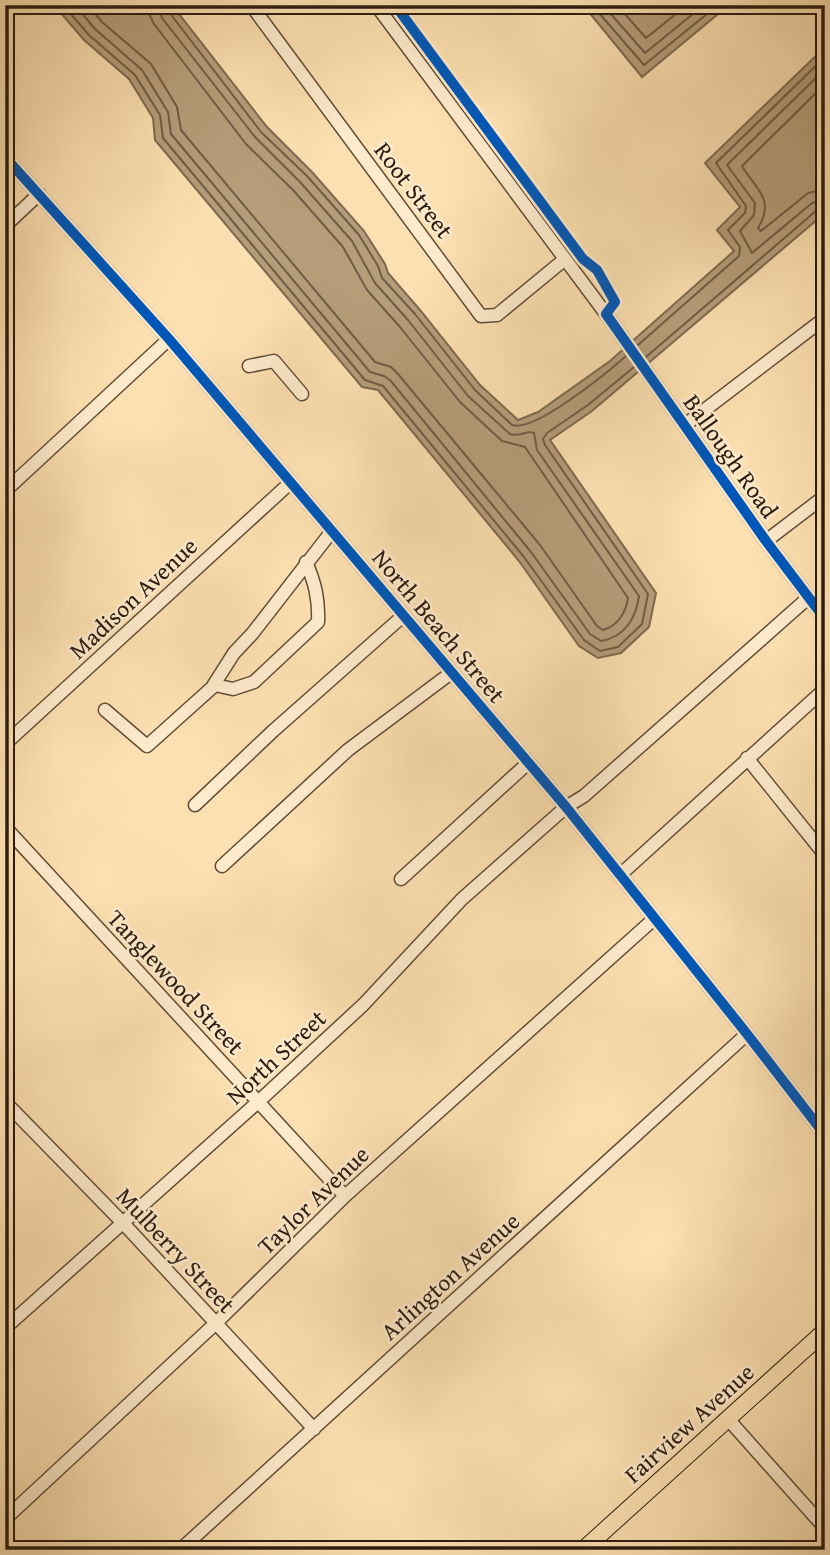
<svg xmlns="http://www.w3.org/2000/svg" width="830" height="1555" font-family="'Gentium Book Plus',serif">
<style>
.water{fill:#b69d7a;stroke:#7e6950;stroke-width:2}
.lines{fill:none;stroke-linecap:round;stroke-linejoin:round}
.shore{stroke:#705c45;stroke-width:2}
.minor-casing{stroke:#604d38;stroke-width:15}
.major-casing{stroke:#2b1c10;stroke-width:18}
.minor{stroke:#feebcc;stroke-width:12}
.major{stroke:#fde0b1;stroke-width:16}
.cycleway-casing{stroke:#feebcc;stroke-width:15}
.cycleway{stroke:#0057b8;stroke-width:10}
.labels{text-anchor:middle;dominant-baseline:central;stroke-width:5;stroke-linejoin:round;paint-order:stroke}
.street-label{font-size:24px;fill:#2b1c10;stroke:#feebcc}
</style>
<rect width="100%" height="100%" fill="#fde0b1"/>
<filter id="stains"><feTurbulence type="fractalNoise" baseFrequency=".00286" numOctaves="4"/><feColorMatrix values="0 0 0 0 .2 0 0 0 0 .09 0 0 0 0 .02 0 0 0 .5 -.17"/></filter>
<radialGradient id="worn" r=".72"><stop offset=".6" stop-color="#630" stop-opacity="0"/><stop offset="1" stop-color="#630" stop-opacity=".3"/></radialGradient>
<path class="water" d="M54,5h118l95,122 45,45 52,59 21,33 3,9 32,37 60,75 38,35 20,-8 72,-51 124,-110 -17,-21 23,-23 -35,-44 120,-116v166l-233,198 -42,29 106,153 -7,34 -28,26 -23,5 -19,-12 -60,-85 -141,-171 -16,-3 -207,-247 -2,-22 -24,-39 -45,-39z
M583,5h146l-87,72z"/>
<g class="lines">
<path class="shore" d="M63,5l26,30 46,40 25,40 3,23 202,242 18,6 141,171 60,83 16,11 18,-4 24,-23 6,-30 -103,-149 -2,-6 4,-6 41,-28 46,-38
M75,5l20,24 47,41 26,42 3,22 199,238 14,4 6,4 141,172 59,82 11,7c24,-4 35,-23 38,-45l-102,-146 -3,-17c-7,-3 -15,4 -24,1l-42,-38 -60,-76 -33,-37 -23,-42 -52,-59 -45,-45 -93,-119 -4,-13
M88,5l14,17 49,42 26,43 4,23 194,232 16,5 7,7 142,171 57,81 6,4c15,-4 23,-18 25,-32l-103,-151 -23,-6 -42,-39 -60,-75 -33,-37 -24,-43 -50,-57 -47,-46 -92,-120 -5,-10 -1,-9
M167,5l2,7 92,120 46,44 52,59 19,31 4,12 33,36 60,76 37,35c22,8 96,-53 114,-69
M592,5l52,60 74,-60
M603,5l42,48 59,-48
M617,5l29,33 41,-33
M825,69l-98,96 28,38 -1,12 -14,16 12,22 60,-50 13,-3
M825,84l-83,82c13,23 34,32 16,62l3,3 47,-38 17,-4
M638,345l101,-89 1,-9 -12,-17 17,-17 1,-7 -30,-43 109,-106
M646,357l171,-147 8,-2"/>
<defs>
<path id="minor" d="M251,5l230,311 16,-1 68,-56
M376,5l230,309 160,227 59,78
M5,157l164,182 397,468 181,227 78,101
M5,226l34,-32
M249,366l25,-5 28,33
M685,425l140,-107
M5,491l164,-152
M766,541l59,-45
M213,686l21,-33 18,-19 80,-103
M105,710l42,36 68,-61 18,4 21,-7 64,-60c1,-23 -3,-39 -12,-60
M5,744l285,-261
M747,758l78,97
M195,805l78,-74 130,-115
M5,827l340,369
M222,866l126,-116 103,-77
M620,875l205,-186
M401,879l127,-116
M5,1102l118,121 191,206
M814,1121l11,-9
M5,1328l253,-226 105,-97 99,-106 104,-92 18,-11 224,-198
M728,1419l97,109
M5,1519l211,-196 129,-127 310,-278
M180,1550l567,-516"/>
<path id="major" d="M583,1550l242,-219"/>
</defs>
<use href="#minor" class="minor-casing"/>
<use href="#major" class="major-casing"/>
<use href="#minor" class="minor"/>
<use href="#major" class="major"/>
<defs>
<path id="cycleway" d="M395,5l188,254 14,11 18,32 -9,12 160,227 59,78
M5,157l164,182 397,468 181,227 78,101"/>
</defs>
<use href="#cycleway" class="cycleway-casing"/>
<use href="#cycleway" class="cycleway"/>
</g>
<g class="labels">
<g class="street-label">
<text transform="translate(414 190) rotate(53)">Root Street</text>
<text transform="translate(731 456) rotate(55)">Ballough Road</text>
<text transform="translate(133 598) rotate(-43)">Madison Avenue</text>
<text transform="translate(439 626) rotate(50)">North Beach Street</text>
<text transform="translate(176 982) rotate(47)">Tanglewood Street</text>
<text transform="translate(276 1057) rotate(-43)">North Street</text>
<text transform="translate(313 1200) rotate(-44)">Taylor Avenue</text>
<text transform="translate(176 1250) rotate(47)">Mulberry Street</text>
<text transform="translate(450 1276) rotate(-42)">Arlington Avenue</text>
<text transform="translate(689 1423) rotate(-42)">Fairview Avenue</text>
</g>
</g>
<rect width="830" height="1555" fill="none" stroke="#fde0b1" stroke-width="28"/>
<rect x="7" y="7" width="816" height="1541" fill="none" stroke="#2b1c10" stroke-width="3.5"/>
<rect x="14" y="14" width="802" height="1527" fill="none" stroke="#2b1c10" stroke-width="2"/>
<rect width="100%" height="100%" filter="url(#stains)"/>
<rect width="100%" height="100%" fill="url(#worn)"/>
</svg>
